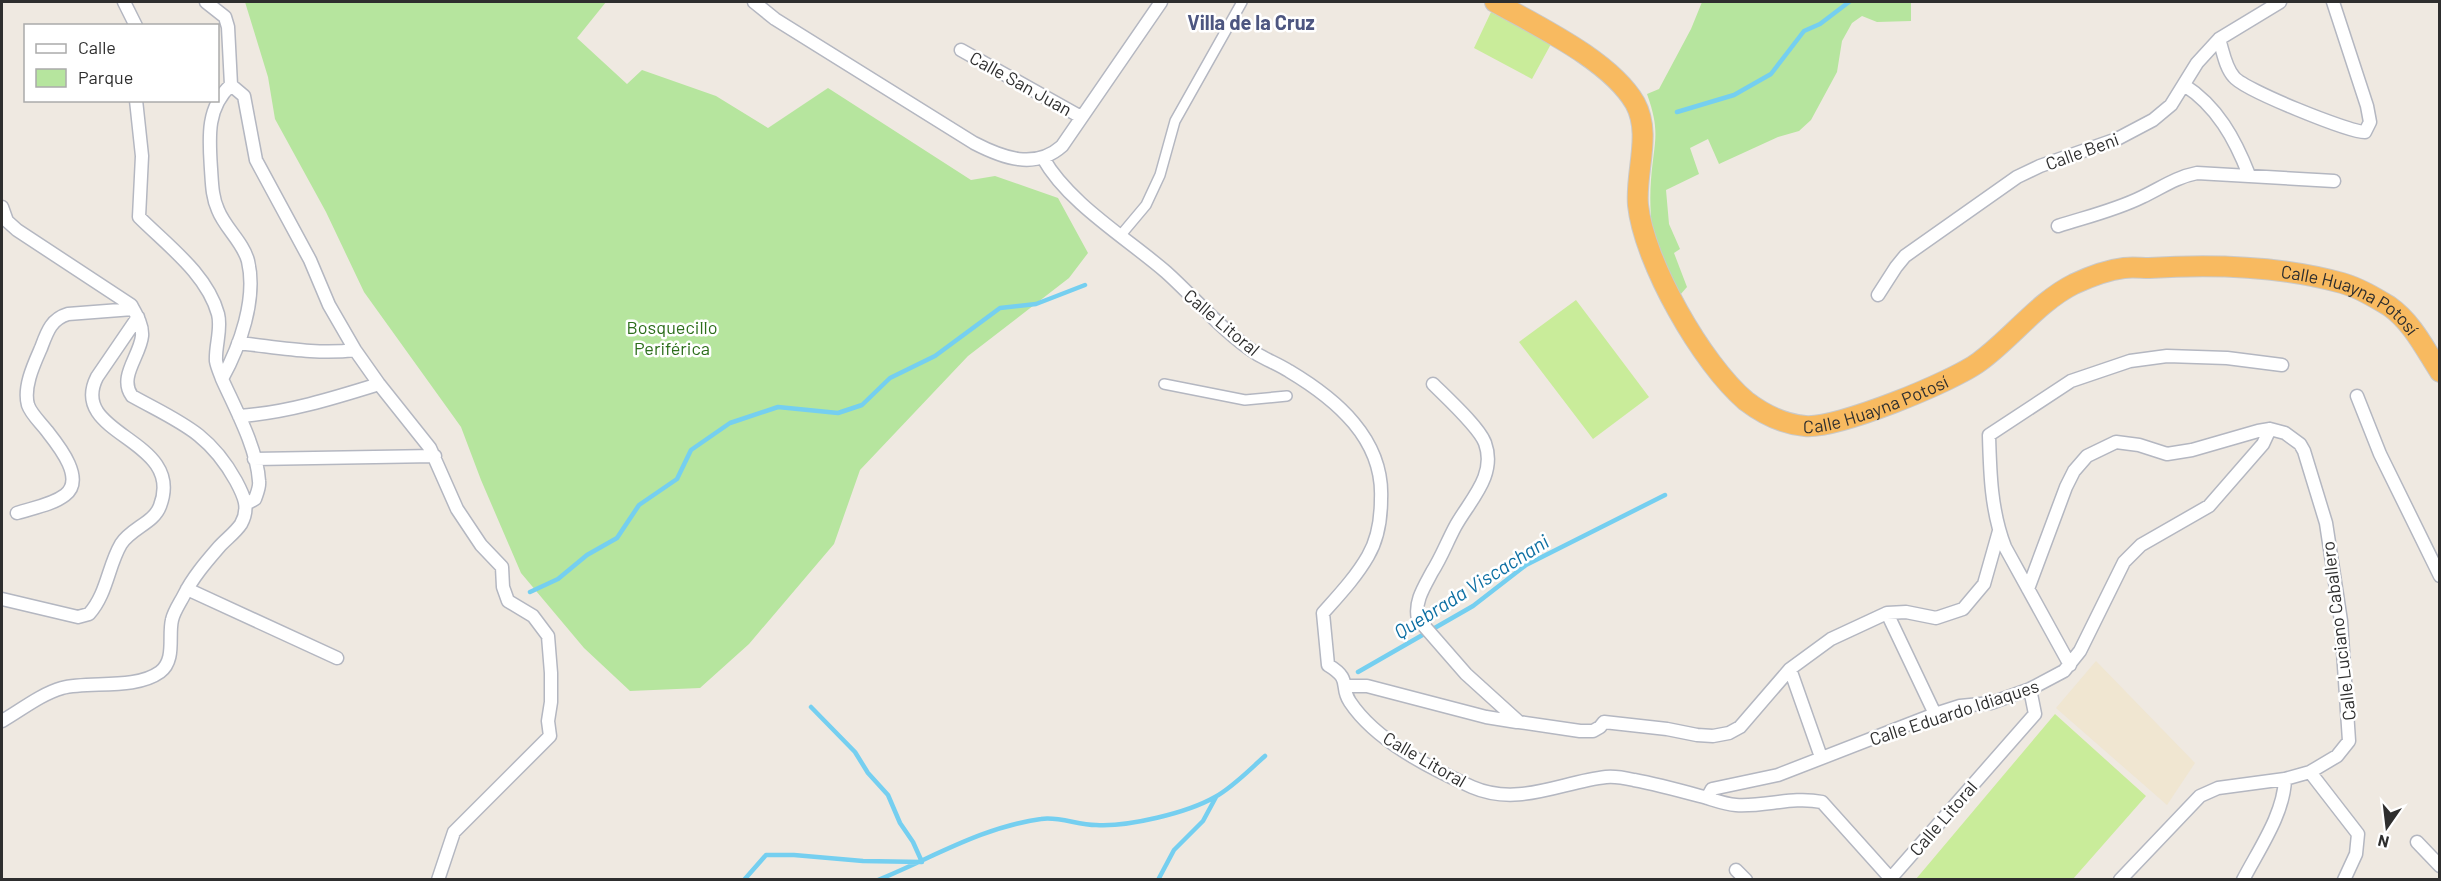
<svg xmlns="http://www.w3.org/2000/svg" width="2441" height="881" font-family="Barlow,sans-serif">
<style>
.education{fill:#f0e6d1}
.green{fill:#b6e59e}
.pitch{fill:#c9ec9a}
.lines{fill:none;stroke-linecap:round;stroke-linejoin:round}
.stream{stroke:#75cff0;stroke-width:4.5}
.pedestrian-casing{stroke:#b4b7c1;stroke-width:12}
.minor-casing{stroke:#b4b7c1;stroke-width:15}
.trunk-casing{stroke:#c9c9c9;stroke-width:22}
.pedestrian{stroke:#fff;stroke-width:9}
.minor{stroke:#fff;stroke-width:12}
.trunk{stroke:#f8ba60;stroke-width:20}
.labels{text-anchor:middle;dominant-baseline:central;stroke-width:5;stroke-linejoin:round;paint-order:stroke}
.street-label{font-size:18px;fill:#2e2e2e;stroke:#fff}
.park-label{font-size:18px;fill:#2c6e1b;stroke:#fff}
.neighbourhood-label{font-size:20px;font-weight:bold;fill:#4d5680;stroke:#fff}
.water-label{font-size:20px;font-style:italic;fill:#0d6fa3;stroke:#fff}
</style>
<rect width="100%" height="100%" fill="#efe9e1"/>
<path class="education" d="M2096,661l99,102 -28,42 -111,-97z"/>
<path class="green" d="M245,2h361l-29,36 50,46 15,-14 74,26 52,32 60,-40 143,92 24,-4 63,22 30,55 -19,25 -101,78 -108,114 -26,74 -85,100 -49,44 -70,3 -46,-43 -63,-75 -40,-93 -20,-53 -97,-135 -38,-80 -51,-93 -7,-42z
M1702,2h209v19l-34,1 -15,-6 -10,7 -10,18 -5,31 -26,48 -12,11 -21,6 -59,27 -11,-25 -18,9 9,26 -33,16 3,34 11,25 -6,4 13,34 -7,8c-6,-11 -14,-21 -19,-33 -10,-24 -12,-56 -10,-82 3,-39 10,-47 -4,-86l12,-5 32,-60z"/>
<path class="pitch" d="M1491,12l60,32 -19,35 -58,-31z
M1576,300l73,97 -56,42 -74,-97z
M2055,714l91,82 -73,83h-157z"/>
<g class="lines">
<path class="stream" d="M1677,112l57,-17 37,-21 33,-43 16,-7 29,-22
M530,592l28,-13 29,-24 30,-17 22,-33 38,-26 14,-29 39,-27 48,-16 60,6 24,-8 28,-27 45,-22 65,-48 36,-4 49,-19
M1358,672l115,-66 53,-41 139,-70
M744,880l22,-25h28l69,6 59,1 -9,-20 -13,-19 -12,-28 -20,-22 -13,-21 -44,-45
M878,880c54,-22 104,-53 163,-61 17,-3 37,6 55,6 32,2 91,-12 119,-28 18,-10 34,-27 50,-41
M1158,880l16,-30 29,-29 13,-24"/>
<defs>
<path id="pedestrian" d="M1120,236l26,-31 14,-30 15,-54 67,-119
M1164,384l81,16 42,-4"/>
<path id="minor" d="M124,2l12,24
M206,2l19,15 3,10 3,58 13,11 12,64 54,100 19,45 26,45 24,34 51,64 27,61 24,36 21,22 1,20 5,14 25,15 15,20 3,37v29l-3,19 2,15 -96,96 -16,48
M754,2l21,17 199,124c29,15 61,27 88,3l99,-144
M2219,39c4,12 6,28 15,38 10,13 115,55 131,55l5,-10 -3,-16 -34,-104
M961,50l120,67
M231,85c-25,23 -22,53 -20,84 1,14 1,28 7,41 7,18 25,32 30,51 9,38 -8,85 -26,118 13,29 35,69 37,102 1,6 -2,12 -4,18l-9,5
M2184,85c33,21 51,54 65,90
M136,100l6,56 -3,61c28,28 68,57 79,97 4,15 -3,32 -2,47 1,6 4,12 6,18
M1043,158c25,45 85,81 123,114 29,26 58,61 91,82 10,6 21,10 32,17 47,28 95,68 92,128 0,19 -3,40 -13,57 -12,21 -29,39 -45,57l5,52c25,15 11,21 22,37 26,39 80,66 122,85 46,20 89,-5 134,-10 9,-1 19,1 28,3 22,4 44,10 66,16 12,3 23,8 36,9 29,2 56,-9 86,-3l70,78
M2,207l5,14 10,9 114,75c5,9 12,20 11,31 -2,20 -24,41 -10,60 47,26 77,36 104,85 8,15 14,27 5,43 -6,9 -15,15 -22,23 -13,15 -26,30 -35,48 -4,8 -10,16 -12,25 -4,16 4,40 -12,52 -25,18 -70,9 -98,16 -21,6 -41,22 -60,33
M2058,226c28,-9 58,-16 84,-29 19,-9 34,-20 55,-24l137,8
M1878,295l18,-28 9,-11 112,-79 23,-11 77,-27 36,-19 18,-15 26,-42 22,-24 61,-37
M238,343c39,4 78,12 117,7
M1433,384c13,13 46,43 52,59 12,33 -16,58 -30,84 -8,15 -14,31 -23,45 -8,15 -18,30 -14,47l48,55 53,48 61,9h13l7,-4 4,-5 63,7 30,6 16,1 16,-3 11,-6 50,-58 41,-30 56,-26 19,-1 30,6 27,-9 21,-25 15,-53
M2357,396l23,58 60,122
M239,416c47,-3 95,-18 140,-32
M254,459l181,-3
M17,513c15,-5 35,-8 48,-18 21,-16 -7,-50 -18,-64 -6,-8 -16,-17 -19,-26 -5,-18 6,-41 13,-57 6,-16 10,-29 27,-34l65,-5
M187,589l150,69
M2028,589l38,-102 8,-16 13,-15 29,-14 23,3 28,9 25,-4 66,-19 12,-2 15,4 15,11 4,7 22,72 15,98 8,120 -12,15 -27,16 -25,7 -67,9 -18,8 -80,84
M2,599l76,18 11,-3c18,-20 19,-48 32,-70 10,-16 33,-21 39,-38 26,-68 -93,-70 -63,-129l41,-60
M1887,613l48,101
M2070,665l-65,-118c-14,-36 -15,-74 -16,-112l82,-54 59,-20 37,-5 60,2 55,7
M1790,669l31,88
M1346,686h21l119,31 31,5
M2310,772l48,62 -2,20 -12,26
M1707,798l5,-9 66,-14 157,-61 25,-8 31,-3 39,-14 34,-18 16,-20 44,-89 17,-17 68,-39 54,-62 7,-15
M2417,842l23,24
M1736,870l10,10
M1891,878l144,-164 -5,-25
M2243,880c16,-31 41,-66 42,-101"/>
<g id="trunk">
<path id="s1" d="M1495,2c42,24 115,58 140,101 17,31 0,69 3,102 6,57 64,159 108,196 17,13 37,23 59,25 32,3 147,-44 174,-64 33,-24 59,-60 95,-78 15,-7 33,-14 50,-16 8,-1 17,0 25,0 63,-4 132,-2 193,15 17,5 32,14 47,23 23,16 36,43 51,66"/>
</g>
</defs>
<use href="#pedestrian" class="pedestrian-casing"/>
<use href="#minor" class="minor-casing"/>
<use href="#trunk" class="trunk-casing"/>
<use href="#pedestrian" class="pedestrian"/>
<use href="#minor" class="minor"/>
<use href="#trunk" class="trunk"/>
</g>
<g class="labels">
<g class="street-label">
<text transform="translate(1021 83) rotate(29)">Calle San Juan</text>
<text transform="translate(2082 151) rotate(-20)">Calle Beni</text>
<text stroke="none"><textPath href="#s1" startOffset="1166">Calle Huayna Potosí</textPath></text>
<text transform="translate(1222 322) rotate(40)">Calle Litoral</text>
<text stroke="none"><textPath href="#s1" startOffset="644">Calle Huayna Potosí</textPath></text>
<text transform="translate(2338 631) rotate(-97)">Calle Luciano Caballero</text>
<text transform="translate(1954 712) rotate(-18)">Calle Eduardo Idiaques</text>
<text transform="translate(1425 759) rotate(30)">Calle Litoral</text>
<text transform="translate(1943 818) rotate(-49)">Calle Litoral</text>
</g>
<g class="park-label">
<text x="672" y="327">Bosquecillo<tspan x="672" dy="21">Periférica</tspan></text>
</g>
<g class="neighbourhood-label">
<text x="1251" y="22">Villa de la Cruz</text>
</g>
<g class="water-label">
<text transform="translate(1471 586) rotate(-32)">Quebrada Viscachani</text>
</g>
</g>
<rect width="2441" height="881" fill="none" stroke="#2e2e2e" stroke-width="6"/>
<rect x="24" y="24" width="195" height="78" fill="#ffffff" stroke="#ababab" stroke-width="1.5"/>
<rect x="36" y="44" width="30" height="9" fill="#ffffff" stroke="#ababab" stroke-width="1.5"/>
<text x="78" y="54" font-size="18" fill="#2e2e2e">Calle</text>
<rect x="36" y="69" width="30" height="18" fill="#b6e59e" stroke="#ababab" stroke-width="1.5"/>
<text x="78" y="84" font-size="18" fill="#2e2e2e">Parque</text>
<g transform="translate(2387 827) rotate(194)" stroke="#ffffff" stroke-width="4.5" paint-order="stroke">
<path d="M0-4.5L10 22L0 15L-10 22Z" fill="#2e2e2e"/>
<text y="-9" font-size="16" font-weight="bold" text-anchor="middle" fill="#2e2e2e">N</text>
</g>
</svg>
